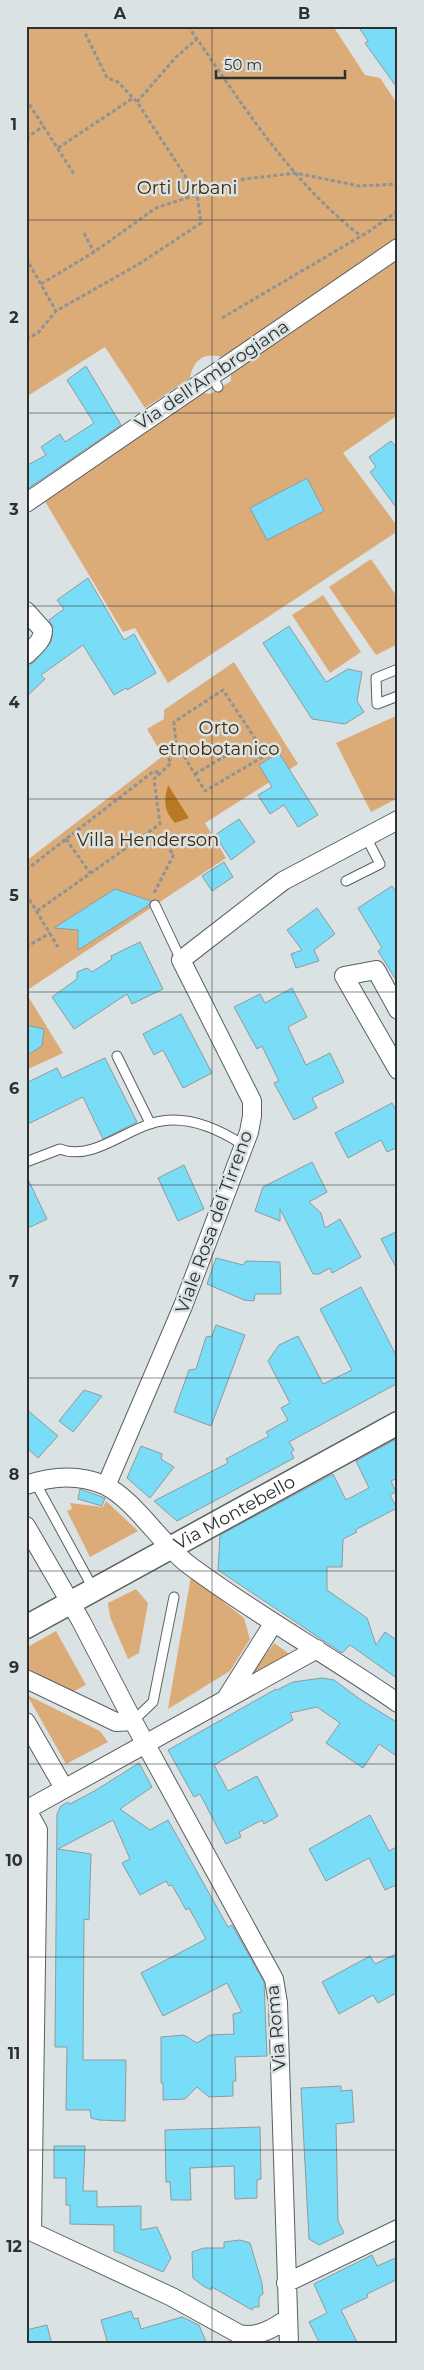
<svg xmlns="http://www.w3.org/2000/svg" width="424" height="2370" font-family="Montserrat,sans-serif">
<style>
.green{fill:#dcac78}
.water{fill:#b97823}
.building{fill:#7addf8;stroke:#92999b}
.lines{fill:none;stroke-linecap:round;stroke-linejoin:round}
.service-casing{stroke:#5a6062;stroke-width:11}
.minor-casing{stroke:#5a6062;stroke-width:20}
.tertiary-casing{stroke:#5a6062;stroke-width:25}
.path{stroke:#8e9395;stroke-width:3;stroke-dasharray:4 2.5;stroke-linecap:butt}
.service{stroke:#fff;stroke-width:9}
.minor{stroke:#fff;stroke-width:18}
.tertiary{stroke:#fff;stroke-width:22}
.grid{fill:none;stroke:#2e3132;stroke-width:1;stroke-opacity:0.55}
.labels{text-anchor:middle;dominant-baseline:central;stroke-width:5;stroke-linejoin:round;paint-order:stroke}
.park-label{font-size:18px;fill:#422804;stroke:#dae2e4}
.street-label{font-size:18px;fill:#2e3132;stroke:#dae2e4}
.neatline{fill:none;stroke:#2e3132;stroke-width:2}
.grid-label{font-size:16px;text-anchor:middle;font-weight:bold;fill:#2e3132}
</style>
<rect width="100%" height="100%" fill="#dae2e4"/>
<path class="green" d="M26,26h307l32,49 15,3 18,27v135l-175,118c-18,-7 -30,2 -33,20l-45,30 -40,-61 -79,50z
M398,258v157l-55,38 55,74v4l-230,152 -33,-55 -12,4 -80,-134 156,-106 11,2 21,-13v-12z
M371,559l27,39v46l-22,11 -47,-68z
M323,595l38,57 -31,21 -38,-58z
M234,662l64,102 -93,59 21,35 -200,133v-130l137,-105 -16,-27 17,-10v-9z
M398,715v83l-27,14 -35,-69z
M26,993l37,60 -37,17z
M106,1501l32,30 -48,26 -23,-46 5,-2 -2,-6 33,4z
M191,1576l53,42 6,21 -20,32 -62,38z
M136,1589l12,14 -9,50 -11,6 -18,-42 -2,-14z
M56,1631l30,54 -14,7 -43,-23 -3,-5v-16z
M274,1643l17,12 -45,28z
M27,1695l73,36 8,11 -42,22z"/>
<path class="water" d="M168,785l21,33 -14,5c-12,-13 -11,-22 -7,-38z"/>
<path class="building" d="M358,26h40v63l-33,-46 3,-2z
M86,366l35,59 -95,65v-24l20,-11 -5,-8 19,-13 5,8 29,-19 -27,-43z
M391,441l7,8v61l-28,-38 6,-5 -7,-10z
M307,478l17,33 -57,29 -17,-32z
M88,578l36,62 10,-6 22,39 -29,17 -1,-2 -12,7 -31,-50 -42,30 4,4 -19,18v-32l7,-2 18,-21 2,-15 -4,-7 15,-11 -7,-9z
M289,626l37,56 22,-13 14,3 -5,29 7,11 -19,12 -33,-5 -49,-76z
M279,753l39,62 -20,12 -14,-22 -14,9 -12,-19 14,-8 -13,-22z
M239,819l16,23 -24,18 -16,-25z
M224,862l9,15 -21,14 -10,-15z
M392,886l6,9v88l-20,-32 4,-3 -24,-40z
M115,889l36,12 -2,4 -71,45v-20l-24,-2z
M317,908l18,26 -21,16 5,11 -23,7 -5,-14 11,-4 -15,-20z
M140,942l23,47 -31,15 -5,-10 -53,35 -22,-32 25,-18v-7l10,-4 5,4 20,-13 -1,-3z
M292,988l15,29 -19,10 18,38 24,-12 14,29 -32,16 5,10 -23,12 -20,-37 5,-2 -17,-35 -5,3 -23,-42 26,-13 5,9z
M181,1014l31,59 -29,15 -20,-38 -9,5 -11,-21z
M26,1025l18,4 -2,17 -16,10z
M105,1058l32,64 -34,17 -20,-42 -57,28v-42l31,-15 5,10z
M392,1103l6,11v33l-11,5 -6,-12 -33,18 -13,-25z
M312,1162l15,30 -18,10 12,11 4,15 15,-9 21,38 -29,16 -2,-5 -11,6h-6l-33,-65v12l-25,-10 8,-24z
M184,1165l20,44 -26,12 -20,-43z
M26,1175l21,44 -21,10z
M398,1231v40l-17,-32z
M216,1258l27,7 3,-4 34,1 1,32h-26l-1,7 -10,-1 -37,-16z
M361,1287l37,72v24l-109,59 5,8 -3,2 3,6 -117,63 -23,-20 74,-38 -2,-4 43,-23 -3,-4 22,-12 -7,-12 9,-5 -22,-42 11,-16 19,-9 25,48 29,-14 -32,-61z
M216,1325l29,10 -34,91 -37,-14 15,-42 7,-1 10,-32 6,-1z
M84,1390l18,6 -29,36 -14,-11z
M26,1409l32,27 -20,22 -12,-11z
M398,1438v40l-7,3 5,11 -6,3 7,13 -42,22 2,2 -14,7 -1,28h-15v23l40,28 9,27 9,-13 13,9v38l-48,-34 -8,8 -124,-83 2,-35 113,-61 13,26 23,-12 -13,-27z
M141,1446l21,8 -1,5 13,8 -24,31 -23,-20z
M80,1489l25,9 -3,8 -24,-7z
M322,1678l12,2 27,20 37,23v34l-19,-13 -16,24 -37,-25 14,-20 -23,-16 -27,6 3,7 -79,45 14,26 29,-15 21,40 -14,8 -2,-4 -23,12 2,5 -15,7 -26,-50 -6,3 -26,-47 108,-61 1,1 16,-8z
M139,1763l13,24 -32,22 30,21 18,-10 60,107 4,-2 32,57 3,74 -32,1 1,24h-3v15l-24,1 -12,-10 -12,12 -22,1v-17h-2v-46l23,-2 13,8 13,-8 24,-1 -1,-20 9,-2 -15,-29 -64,33 -22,-43 65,-34 -17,-31 -3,2 -14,-25 -3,1 -3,-5 -26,14 -18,-32 8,-4 -17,-39 -55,29 33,5 -2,66 -5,-1 -1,141h43l-1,61 -26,-1 -8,-2 -1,-8h-24l1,-63h-12l2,-233 4,-8 7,-4 2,2 26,-14z
M370,1815l19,36 9,-5v38l-13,6 -16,-32 -43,23 -17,-32z
M398,1953v39l-20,11 -5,-8 -34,19 -17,-32 48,-26 5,8z
M341,2086v5l11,-1 2,32 -18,2 2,97 6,12 -25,12 -10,-6 -8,-151z
M260,2127l1,52 -4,1v18l-22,1 -1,-33 -44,2 1,32h-20l-1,-18h-4l-1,-52z
M54,2146h31l-2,45h14v16l44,-1v24l16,-3 14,31 -8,14 -49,-21v-26l-44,-1v-19h-4v-27h-12z
M240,2240l10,3 12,40 1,11 -4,3v10h-5l-2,3 -40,-23 -1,3 -8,-4 -10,-8 -1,-26 12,-4h20v-6z
M372,2255l5,11 21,-9v22l-31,15 1,3 -27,13 17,34h-38l-11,-22 18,-9 -13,-29z
M131,2311l3,8 4,-1 3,11 41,-12 17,8 8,19h-99l-7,-24z
M47,2325l5,19h-26v-14z"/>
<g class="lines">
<defs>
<path id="service" d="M211,376l7,11
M398,669l-22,9 1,26 21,-8
M346,881l34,-17 -14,-27
M155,905l26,55
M117,1056l33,67
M26,1162l34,-13c30,12 63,-17 90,-25 32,-11 67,4 93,21
M35,1482l59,108
M133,1721l20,-19 21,-105"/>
<path id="minor" d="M26,503l372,-255
M26,611l17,19c0,11 -9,17 -17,25
M398,1010l-22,-40 -32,6 54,94
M26,1485c26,-9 52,-11 78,0 29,13 58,60 85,80 67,50 140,90 209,138
M104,1485l5,-6 74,-173 66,-174 3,-16v-15l-71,-141 102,-79 115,-61
M26,1526l55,95 52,100 141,258 4,24 11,341
M26,1679l90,43 17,-1
M227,1697l46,-73
M26,1722l38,66
M26,1810l291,-161
M27,1810l11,20 -6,402
M26,2229l146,68 67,37c18,4 34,-5 49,-16
M286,2283l112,-54"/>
<g id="tertiary">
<path id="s1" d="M26,1627l372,-204"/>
</g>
</defs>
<use href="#service" class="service-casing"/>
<use href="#minor" class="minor-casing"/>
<use href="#tertiary" class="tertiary-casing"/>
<path class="path" d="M188,26c52,74 100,154 173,210
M26,99l48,75
M137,102l39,-45 21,-18
M26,138l18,-12
M58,148l75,-50
M84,233l10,19
M26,258l30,53
M41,284l53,-32 62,-44 88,-29 52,-6 63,13 39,-2
M222,318l146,-86 30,-21
M26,339l12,-6 18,-22 83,-47 62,-41 -4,-29 -60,-92 -19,-20 -11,-4 -23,-47
M195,774l42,-25
M141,838l17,2 16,14 -20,39
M66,839l24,34
M26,870l128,-99 6,2
M26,885v3
M26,894l32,53
M37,911l123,-87 -6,-45 17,-16 -7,-14 12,-6 -2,-21 49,-32 43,65 -61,36 -29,-48
M26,947l24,-14"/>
<use href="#service" class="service"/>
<use href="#minor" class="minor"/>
<use href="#tertiary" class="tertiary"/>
</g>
<path class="grid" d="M212,26v2318M26,220h372M26,413h372M26,606h372M26,799h372M26,992h372M26,1185h372M26,1378h372M26,1571h372M26,1764h372M26,1957h372M26,2150h372"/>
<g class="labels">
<g class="park-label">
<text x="187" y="188">Orti Urbani</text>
<text x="219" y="728">Orto<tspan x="219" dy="21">etnobotanico</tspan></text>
<text x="148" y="840">Villa Henderson</text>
</g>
<g class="street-label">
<text transform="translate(212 375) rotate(-34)">Via dell'Ambrogiana</text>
<text transform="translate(214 1222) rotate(-70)">Viale Rosa del Tirreno</text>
<text stroke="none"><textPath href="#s1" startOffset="238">Via Montebello</textPath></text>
<text transform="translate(276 2028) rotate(-95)">Via Roma</text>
</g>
</g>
<rect width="424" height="2370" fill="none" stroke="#dae2e4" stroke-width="55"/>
<path d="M216 70v8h129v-8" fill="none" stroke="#2e3132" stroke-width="2.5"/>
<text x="224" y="70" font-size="15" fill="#2e3132" stroke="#dae2e4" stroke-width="4" paint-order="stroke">50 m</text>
<rect x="28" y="28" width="368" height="2314" class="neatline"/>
<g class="grid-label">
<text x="120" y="19">A</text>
<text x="304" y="19">B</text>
<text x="14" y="130">1</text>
<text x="14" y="323">2</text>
<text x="14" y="515">3</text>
<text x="14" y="708">4</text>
<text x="14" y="901">5</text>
<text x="14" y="1094">6</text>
<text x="14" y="1287">7</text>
<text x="14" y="1480">8</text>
<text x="14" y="1673">9</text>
<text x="14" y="1866">10</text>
<text x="14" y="2059">11</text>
<text x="14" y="2252">12</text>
</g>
</svg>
